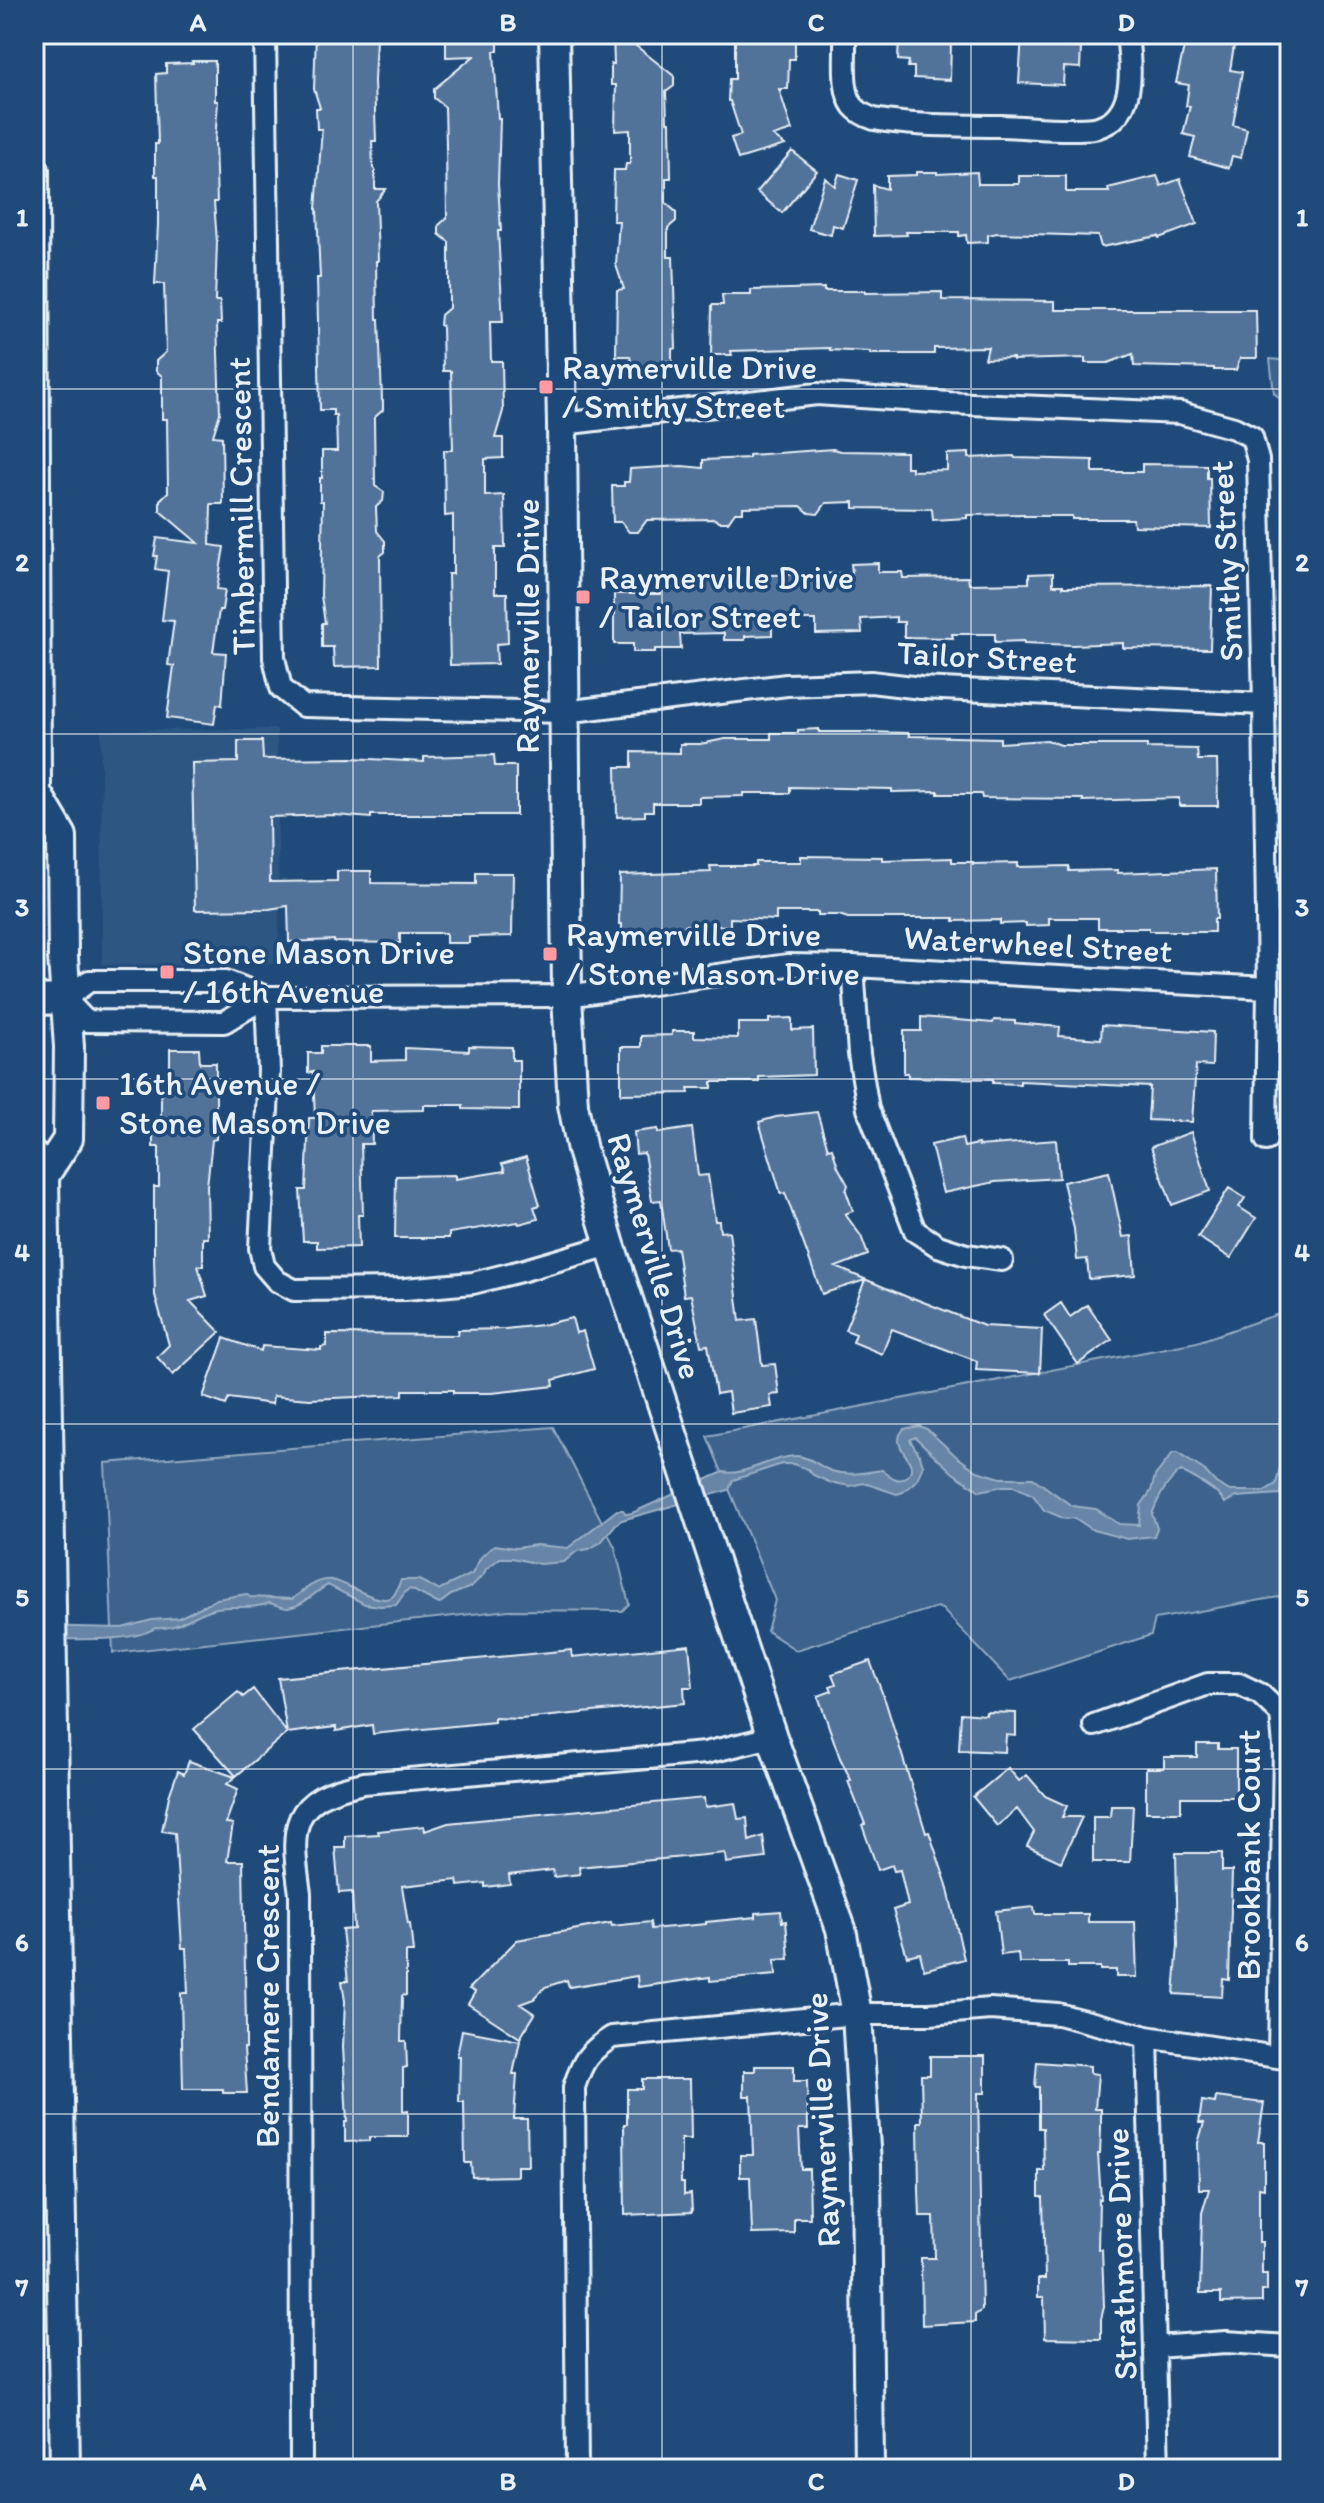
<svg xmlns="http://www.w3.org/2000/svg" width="1324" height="2503" font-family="Itim,sans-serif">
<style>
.built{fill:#2e5683}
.green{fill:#3c628c;stroke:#92aac2;stroke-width:2}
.water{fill:#6685a7;stroke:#9ab0c7;stroke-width:2}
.building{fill:#517399;stroke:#e8f1f8;stroke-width:2}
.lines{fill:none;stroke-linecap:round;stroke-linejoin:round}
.street-casing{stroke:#e8f1f8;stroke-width:26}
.secondary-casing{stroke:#e8f1f8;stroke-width:34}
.path{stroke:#e8f1f8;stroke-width:4;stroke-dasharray:6 6;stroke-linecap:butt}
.street{stroke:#1f4a7a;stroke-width:20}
.secondary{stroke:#1f4a7a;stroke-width:28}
.grid{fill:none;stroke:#e8f1f8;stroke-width:2;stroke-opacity:0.55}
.poi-dot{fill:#ff9aa2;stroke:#1f4a7a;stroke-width:3}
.labels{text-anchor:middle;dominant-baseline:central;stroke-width:7;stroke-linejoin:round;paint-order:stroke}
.poi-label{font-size:34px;fill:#e8f1f8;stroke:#1f4a7a;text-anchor:start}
.street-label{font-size:34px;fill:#e8f1f8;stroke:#1f4a7a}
.neatline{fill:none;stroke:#e8f1f8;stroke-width:3}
.grid-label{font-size:26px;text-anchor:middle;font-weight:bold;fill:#e8f1f8}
</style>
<rect width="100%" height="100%" fill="#1f4a7a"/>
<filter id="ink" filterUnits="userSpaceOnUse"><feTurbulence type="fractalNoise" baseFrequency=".0125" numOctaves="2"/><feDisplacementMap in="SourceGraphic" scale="16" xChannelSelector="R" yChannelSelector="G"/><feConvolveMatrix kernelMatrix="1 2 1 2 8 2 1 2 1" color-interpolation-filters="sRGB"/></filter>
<g filter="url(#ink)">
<path class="built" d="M277,729l2,235 -177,1 -1,-235z"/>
<path class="green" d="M1270,359l20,2v46l-16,-14z
M1290,1310v285l-135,24 -4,16 -141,46 -68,-72 -5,-2 -141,43 -29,-19 8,-31 -68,-164 490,-94z
M553,1427l62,120 14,57 -7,7 -113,-1 -396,43 -8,-190z"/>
<path class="water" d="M919,1426l8,3 29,27 21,15 24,7h32l39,28 24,3 23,15 20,1 2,-20 10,-14 4,-15 18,-23h4l27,17 12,13 14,8h34l12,-7 5,-21 9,-14v27l-9,8 -1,10 -44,3 -11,6c-5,-11 -32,-26 -44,-32 -15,11 -22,26 -29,43l5,14 -3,8 -27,3 -34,-9 -18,-12 -10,1 -21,-9 -11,-15 -19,-9h-11l-23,5 -27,-18 -38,-36 -5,3 10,16 3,9 -6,15 -14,12 -6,2 -33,-11 -14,3 -21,-4 -16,-7 -5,-6 -15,-5h-11l-49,16 -4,10 -107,30 -6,4 -15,18 -12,7 -12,2 -13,11 -24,2 -28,-6h-12l-14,11 -2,5 -13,13 -20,8 -12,9 -28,-15 -5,2 -10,14 -16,1 -15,-2 -37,-19c-14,7 -24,21 -40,23 -6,0 -13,-4 -19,-5 -16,7 -35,2 -52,5 -22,4 -39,23 -62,20 -23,16 -91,10 -121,11v-13l88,2 30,-8 27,-2 38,-19 29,-5 4,3 42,2c11,-8 25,-21 40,-19 14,2 47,26 60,17 5,-4 6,-12 9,-17h18l19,10 34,-16 9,-17 13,-12 22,3 20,-3 32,3 49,-38h6l3,4 6,-1 91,-41c20,5 50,-16 73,-16 13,0 24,11 35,15 17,5 34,2 51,-1 7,5 16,14 24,7 14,-11 -5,-23 -7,-35 0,-7 1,-8 5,-13z"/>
<path class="building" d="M316,34h51v5h9l-2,42 2,60h-4l1,27 2,2v19h11l-10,12 2,60h-2l1,58h2l3,81 1,1v9l-9,8 1,68 9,6 -1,9 -7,6 1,24 8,10v11l-5,4 1,110 -47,1 -1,-20h-11v-24h3l-4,-27 2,-95h-3v-23h2v-27h15l-1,-36h-3v-5h-13l-3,-132h3l-3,-69h-1l6,-80h-5l-1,-21h4l-6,-19z
M446,34h52v17h-4l4,68h2l-2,65 3,47h-3l5,91h-13l1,39h11l1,50 -8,27h8v20l-18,1v37l19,-1 1,53h-10v45h12l1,50 -12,1 1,20 -47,1 -2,-91h5v-59l-8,1 -1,-66h9l-2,-79h-8l-1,-45 -2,-1 1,-10 8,-7v-66l-10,-8v-9l8,-7 -1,-72 -1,-39 -11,-9v-9l40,-33 -28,1z
M613,34h8l53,42v10l-8,6 1,30h3l1,56h-5v25l10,9v9l-8,7v29h5l3,91 -4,1v12h-4v11l-32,1v-11h-5l-1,-6h-14l1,-66 7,-1 -8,-24 3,-44h-6l1,-51h11l1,-6h4v-34l-15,1 1,-46h-5v-21h3z
M735,34h40v4h20v21h-6l-1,30h-9l13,41 -19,6 12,9 -47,14 -7,-21 10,-3 -11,-34h-2l1,-22h6z
M1022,34h40v13l19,1 -1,20 -16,-1 -1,18 -44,-2z
M1187,34h49l-6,36 12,2 -9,53 14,4 -6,29 -9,-2 -3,12 -39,-11 5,-20 -12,-3 7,-28h-4l3,-21 -13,-2z
M899,38l52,5 -1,37 -36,-2v-11h-6l1,-6 -11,-1z
M192,61h23v40h3l-3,41 2,60h-3l3,40 -2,59h5l1,22h-4l3,90 -7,23 9,1 1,67h-12l-1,41 14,2 -7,42 8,1 -3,20h-3l-6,42 13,1 -4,52 -5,-1 -3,20 -47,-6 7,-52 -6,-1 6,-44 -12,-1 6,-49 -13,-2 2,-13h-3l3,-18 41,5 -38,-32v-11l8,-8 -1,-73h-5v-43l-6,-5v-10l10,-9 -2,-68h-9l3,-60v-48h-3v-32h3l-2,-70 10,-1v-9l27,-1z
M792,151l25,20 -35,42 -25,-21z
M916,172h21v2l40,-2 1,12h41v-8h47v16h43l-1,-4 49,-12 4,10 19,-7 17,45 -38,14 -1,-2 -57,11 -3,-11 -101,-3 -9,2v7l-21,1 -1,-8 -7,1v-4h-53l1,3 -33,1 -1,-51 14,4v-13l29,-1z
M839,174l19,6 -15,48 -10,-3 -2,10 -22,-6 16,-51 10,8z
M824,288v3h41v2l77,-1v8l113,1v9h201l1,48h-17l-4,12h-22v-2l-80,-2 -1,-12 -25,9h-23v-5l-72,2v-2l-28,1 3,-12 -54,1v6h-64v-2l-40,-2v-2l-99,3 1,4h-21l1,-50h11l-1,-10h29v-5z
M833,449l7,2 66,1v15h6v4l35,-1v-16l22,-1v5l45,-2 1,2 78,2v12h49v-8l65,1v13h3l1,50 -77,-2 -1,-7h-61v-3h-48v-2l-57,1v3l-34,2 -1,-11 -78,-1v-6l-28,1 -8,11 -9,-1 -8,-7 -58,1v5h-8l-7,10h-10l-3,-3 -68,1 -9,12h-9l-8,-10h-8l-1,-36h12v-4h5l1,-13 52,-3 21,2v-8l46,-2v-3z
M878,563v9h24l1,6 65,-1 1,7 60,-1v-9l24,-1v12h10v2l149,-1 -2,63 -87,-1v-5l-50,2 -49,-2v-2l-29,1v-8h-43l1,4 -49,-1v-15h-8v-5l-35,2 1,14 -46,1v-14h-44v15l-27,1v4h-21v-7l-44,1 1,15h-26v3h-22v-8h-19v-50h47v-5l46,-1v-8h45v-3l20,-2 80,-2 -1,-9z
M819,729v3h45l45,1v3l91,2v5l47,-3 14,5h86v3l50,1 1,11h19l1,46h-39v-8l-96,3v-2l-101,-1 -1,-4h-43v-3l-46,1v-3l-102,-2v6h-46v3l-45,1v6h-46v8h-8v5l-28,1 -1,-50h16v-15l48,1v-9h20l25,-5h46v-6h27v-3z
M238,741h24l1,18 89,-1 72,4v-5l70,-2 1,11h21v49h-145v3l-36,-3 -66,2 1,65 67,-1v-10h34v12l105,1v-11h37l-1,63 -43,1v6h-23v-10h-46v10l-66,-1v-2l-45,2 -1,-36 -19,3 -74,1 -3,-147 46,-1z
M801,856l81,1v3l70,-2v4h21v2l45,-1v4l51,-1v5l49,-1v3l98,-4 1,50h-3v13h-34v-1h-31v-3h-51v-10h-49v7l-23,1v-3l-26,1v-4l-46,1v-3h-106l-9,-3h-21v-3h-42v8l-46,-2v8l-45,-1v7l-28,1v3l-35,1v-13h-3l1,-49 91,-3 -1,-6h46v-4h45z
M921,1017l72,6 1,-3 21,1v2l45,4 -1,9 42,3 1,-14 111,7 -1,34 -16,-1 -4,57 -44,-2 2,-33 -130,-6v3l-27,-1v-4l-85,-2v-4h-4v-42h17z
M792,1018v12l21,-1 1,46 -55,2v5h-47v6h-24l1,5 -68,1v-47h20v-11l31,-1v-4h22v6l44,1v-15h31v-4z
M321,1046h50v15l34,-1v-12l64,3v-5l43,1v13h7v50l-56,-1v-4h-39v5l-53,1 1,33h-11l2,71h-5l1,32 -42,1v-7h-14l-3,-51h6l3,-72h6l-2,-46 -5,1v-20h13z
M170,1049h29l1,14h16v76l-4,1 -5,46 1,52h-5v28h-5l9,30 -17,5 30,31 -47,43 -16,-18 12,-12 -14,-50 -1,-40v-68h5v-40h-6v-25h8v-34h9z
M817,1112l11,37 4,-1 6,19 10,18 -2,6 7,20 -8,3 16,22 7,19 -32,12 76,32 1,-1 71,28 58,3 -2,44 -64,-3 1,-9 -85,-32 -10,25 -29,-12 3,-8 -11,-4 20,-50 -43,14 -37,-101 -4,1 -22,-72 17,-5z
M692,1128l6,48 10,-1 7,46h4l1,11 9,-1 11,90 16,-2 6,46 13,-1 4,30 -9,1 2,12 -41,6 -3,-21 -12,2 -8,-49 -7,1 -10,-51 -7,1 -7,-48 -9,1 -7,-49 -9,1 -8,-48 -8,1 -2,-22 24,-3v4z
M1191,1132l19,59 -38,14 -21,-58z
M962,1138l2,9 14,-3 1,2 77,-6 3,38 -64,4 -52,11 -12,-48z
M526,1157l14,48 -6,2 4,12 -19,5 -1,-2 -69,11v5h-54l1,-62 59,-1v4l50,-8 -3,-7z
M1109,1172l14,65 9,-1 3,39 -46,4 -2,-20 -10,1 -3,-31 -11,-47z
M1229,1188l16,10 -6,9 17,11 -25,40 -33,-21z
M1061,1303l9,14 17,-12 25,35 -34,24 -34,-49z
M572,1318l4,15 7,-2 11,38 -41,11 1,6 -62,7h-39v-3h-50v5l-93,4 -37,-3 -1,8 -43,-6 -3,7 -23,-8 21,-59 37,13 1,-5 59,4v-3l6,-1v-12l131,1v-5l47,-1 37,-4z
M689,1645l4,42h-9l1,16 -164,16 -27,-1v4l-121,12 -1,-9 -36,6v-4l-49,6 -51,43 -42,-47 44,-37 5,5 10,-8 34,44 -9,-55 293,-28 1,7z
M870,1661l16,42 40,130 3,-1 18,53 17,74 -40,11 -4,-17 -13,3 -14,-46 15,-5 -8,-35 -6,1 -2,-6 -14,5 -16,-45 3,-1 -17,-43 3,-1 -11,-22 -22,-62 14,-5 -2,-5 6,-2 -4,-10z
M986,1712l30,1v23l-10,-1 -1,17 -46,-2 2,-37 25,2z
M1197,1744h21v5h18v48h-55v15h-35v-44h18v-11h33z
M189,1761l46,16 -8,7 11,5 -12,34 7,1 -6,37h16l3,167v20h-2l3,45h-24v-4h-40l-2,-96h7l-2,-45h-4l-7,-115 -13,-2 7,-35 9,-25 6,3z
M1008,1768l11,13 8,-6 18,21 22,10 -5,11h20l-21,45 -34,-16 7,-14 -17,-23 -20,17 -24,-29z
M704,1798l1,9 30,-4 3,16 9,-1 2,23 14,-5 3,22 -40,5 -1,-10 -146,14 1,7 -26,3 -1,-7 -44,5 1,9 -25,3v-4l-27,3 -1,-6 -55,6 6,38h2l3,28h-7v43l-4,1 -1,45h5l1,26 -4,1v44l5,-1v26h-39v4l-24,1v-20h2l-4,-75 2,-46 -3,-20h6l-6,-51 12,-1 -2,-37 -13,1 -4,-46h10v-11l34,-2 -1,-3 46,-5 1,5 23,-8z
M1111,1806h22l-3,56h-37v-45h17z
M1176,1853h46v18h10l-3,109 -6,-1 -1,18 -48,-3 4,-49z
M1034,1907l1,7h53v8h47l2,55h-21v-7h-16v-3h-32v-4h-49l-1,-10 -17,2 -5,-44z
M781,1911l1,11 4,-1 3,38 -14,1 1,15 -66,6v-4l-72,10 -1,-11 -68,11 -2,-7 -22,7 -11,12 -14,5 15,10 -15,24 -52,-34 7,-12 -6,-3 48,-49 94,-17 1,3 38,-4 1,7 55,-5v-2l50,-5v-4z
M462,2030l58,11 -7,33h4l-3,45h13l1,47h-11v10l-45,1 -1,-14h-6l-1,-61h-5l1,-46h-3z
M930,2056h55v37h-7l4,217 -7,5v7l-53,3 -1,-67h14l-1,-42h-14l-1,-26 -1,-68h4l-1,-47h9z
M1037,2062l53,4v7l8,1 -3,35h6v20l-1,25h-2l3,45h-2l-1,50h4l2,58 -3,12v20l-56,-1 -1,-41h-6v-18h7l-2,-82h-4v-26h5l-1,-43h-4v-41h-4z
M755,2066h39v15h13l1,48h-9l2,40h8l1,49h-16v15l-42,1 -2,-57h-10v-22h13l-2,-59h-7v-25h11z
M642,2079h48l1,60h-10v44h3v12l7,-1 1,18 -67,3 -1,-91h3v-35h15z
M1216,2097l48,6 -6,39h6v47l-5,-1v54h3v32h5v17h-5v11l-41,1v-10h-21l2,-80 7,-24h-10l-1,-46 6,-20h-5l3,-22 13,2z"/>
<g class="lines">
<defs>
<path id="street" d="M265,34l9,624 7,30 22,18 261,6 223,-27 84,-3 50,6 343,16
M845,34c1,20 -4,56 8,72 5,6 15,11 21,13 42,8 85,6 128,7 30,1 62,5 92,2 6,-1 12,-4 17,-7 25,-19 19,-60 16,-87
M562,424l255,-30 132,9 231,10 54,15 18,9 6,23 6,244 4,284 -2,152
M853,966l6,88 9,55 47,122 23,15 28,9 36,5
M266,997l-42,25 -138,-1 -21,-22 24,-18h137l40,16 301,-1 221,-31 65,1 415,22
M266,997l3,74 -9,177 4,18 13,15 17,9 111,-1 68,-6 48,-12 89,-26
M1094,1725l114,-41h31l21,10 21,20 3,33 -5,309
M1147,2037l11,432
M1156,2347l70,-5 64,4
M301,2469l-1,-576c-10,-67 -11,-95 64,-110l341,-30 67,-16
M577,2469l-3,-382c9,-27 14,-35 38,-50l245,-23h73l60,-5 68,5 89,23 143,22"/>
<path id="secondary" d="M554,34l8,390 5,572 6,109 9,45 28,95 162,492 69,192 16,85 9,151 3,304
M34,170l2,622 -2,6
M36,792l26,44 1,121 6,90 -1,92 -24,37
M34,1000l31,-1
M34,1157l10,19 21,1293"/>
</defs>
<use href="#street" class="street-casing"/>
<use href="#secondary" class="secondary-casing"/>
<path class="path" d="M1284,501h6"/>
<use href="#street" class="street"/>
<use href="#secondary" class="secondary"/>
</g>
</g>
<path class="grid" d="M353,34v2435M662,34v2435M971,34v2435M34,389h1256M34,734h1256M34,1079h1256M34,1424h1256M34,1769h1256M34,2114h1256"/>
<g class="poi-dot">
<rect x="538" y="379" width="16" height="16" rx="4"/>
<rect x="575" y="589" width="16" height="16" rx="4"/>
<rect x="542" y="946" width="16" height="16" rx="4"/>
<rect x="159" y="964" width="16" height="16" rx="4"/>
<rect x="95" y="1095" width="16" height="16" rx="4"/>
</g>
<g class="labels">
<g class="poi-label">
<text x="562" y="367">Raymerville Drive<tspan x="562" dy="39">/ Smithy Street</tspan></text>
<text x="599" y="577">Raymerville Drive<tspan x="599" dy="39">/ Tailor Street</tspan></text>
<text x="566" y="934">Raymerville Drive<tspan x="566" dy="39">/ Stone Mason Drive</tspan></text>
<text x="183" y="952">Stone Mason Drive<tspan x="183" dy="39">/ 16th Avenue</tspan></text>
<text x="119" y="1083">16th Avenue /<tspan x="119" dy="39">Stone Mason Drive</tspan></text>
</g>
<g class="street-label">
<text transform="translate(241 506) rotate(-91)">Timbermill Crescent</text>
<text transform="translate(1226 561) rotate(-93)">Smithy Street</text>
<text transform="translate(527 626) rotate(-90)">Raymerville Drive</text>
<text transform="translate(987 657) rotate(3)">Tailor Street</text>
<text transform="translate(1038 944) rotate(3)">Waterwheel Street</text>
<text transform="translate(655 1256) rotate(73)">Raymerville Drive</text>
<text transform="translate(1248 1855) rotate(-90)">Brookbank Court</text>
<text transform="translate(267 1996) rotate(-90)">Bendamere Crescent</text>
<text transform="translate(822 2120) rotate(-93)">Raymerville Drive</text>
<text transform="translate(1121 2254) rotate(-92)">Strathmore Drive</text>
</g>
</g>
<rect width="1324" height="2503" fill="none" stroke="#1f4a7a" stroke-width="88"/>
<rect x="44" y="44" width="1236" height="2415" class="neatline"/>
<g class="grid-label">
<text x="198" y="31">A</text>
<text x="508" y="31">B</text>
<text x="816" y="31">C</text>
<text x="1126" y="31">D</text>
<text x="22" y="226">1</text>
<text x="1302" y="226">1</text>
<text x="22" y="571">2</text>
<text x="1302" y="571">2</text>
<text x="22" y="916">3</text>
<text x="1302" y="916">3</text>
<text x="22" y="1261">4</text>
<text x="1302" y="1261">4</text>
<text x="22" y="1606">5</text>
<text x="1302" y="1606">5</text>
<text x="22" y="1951">6</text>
<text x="1302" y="1951">6</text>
<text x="22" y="2296">7</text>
<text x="1302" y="2296">7</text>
<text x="198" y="2490">A</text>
<text x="508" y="2490">B</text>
<text x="816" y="2490">C</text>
<text x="1126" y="2490">D</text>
</g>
</svg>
